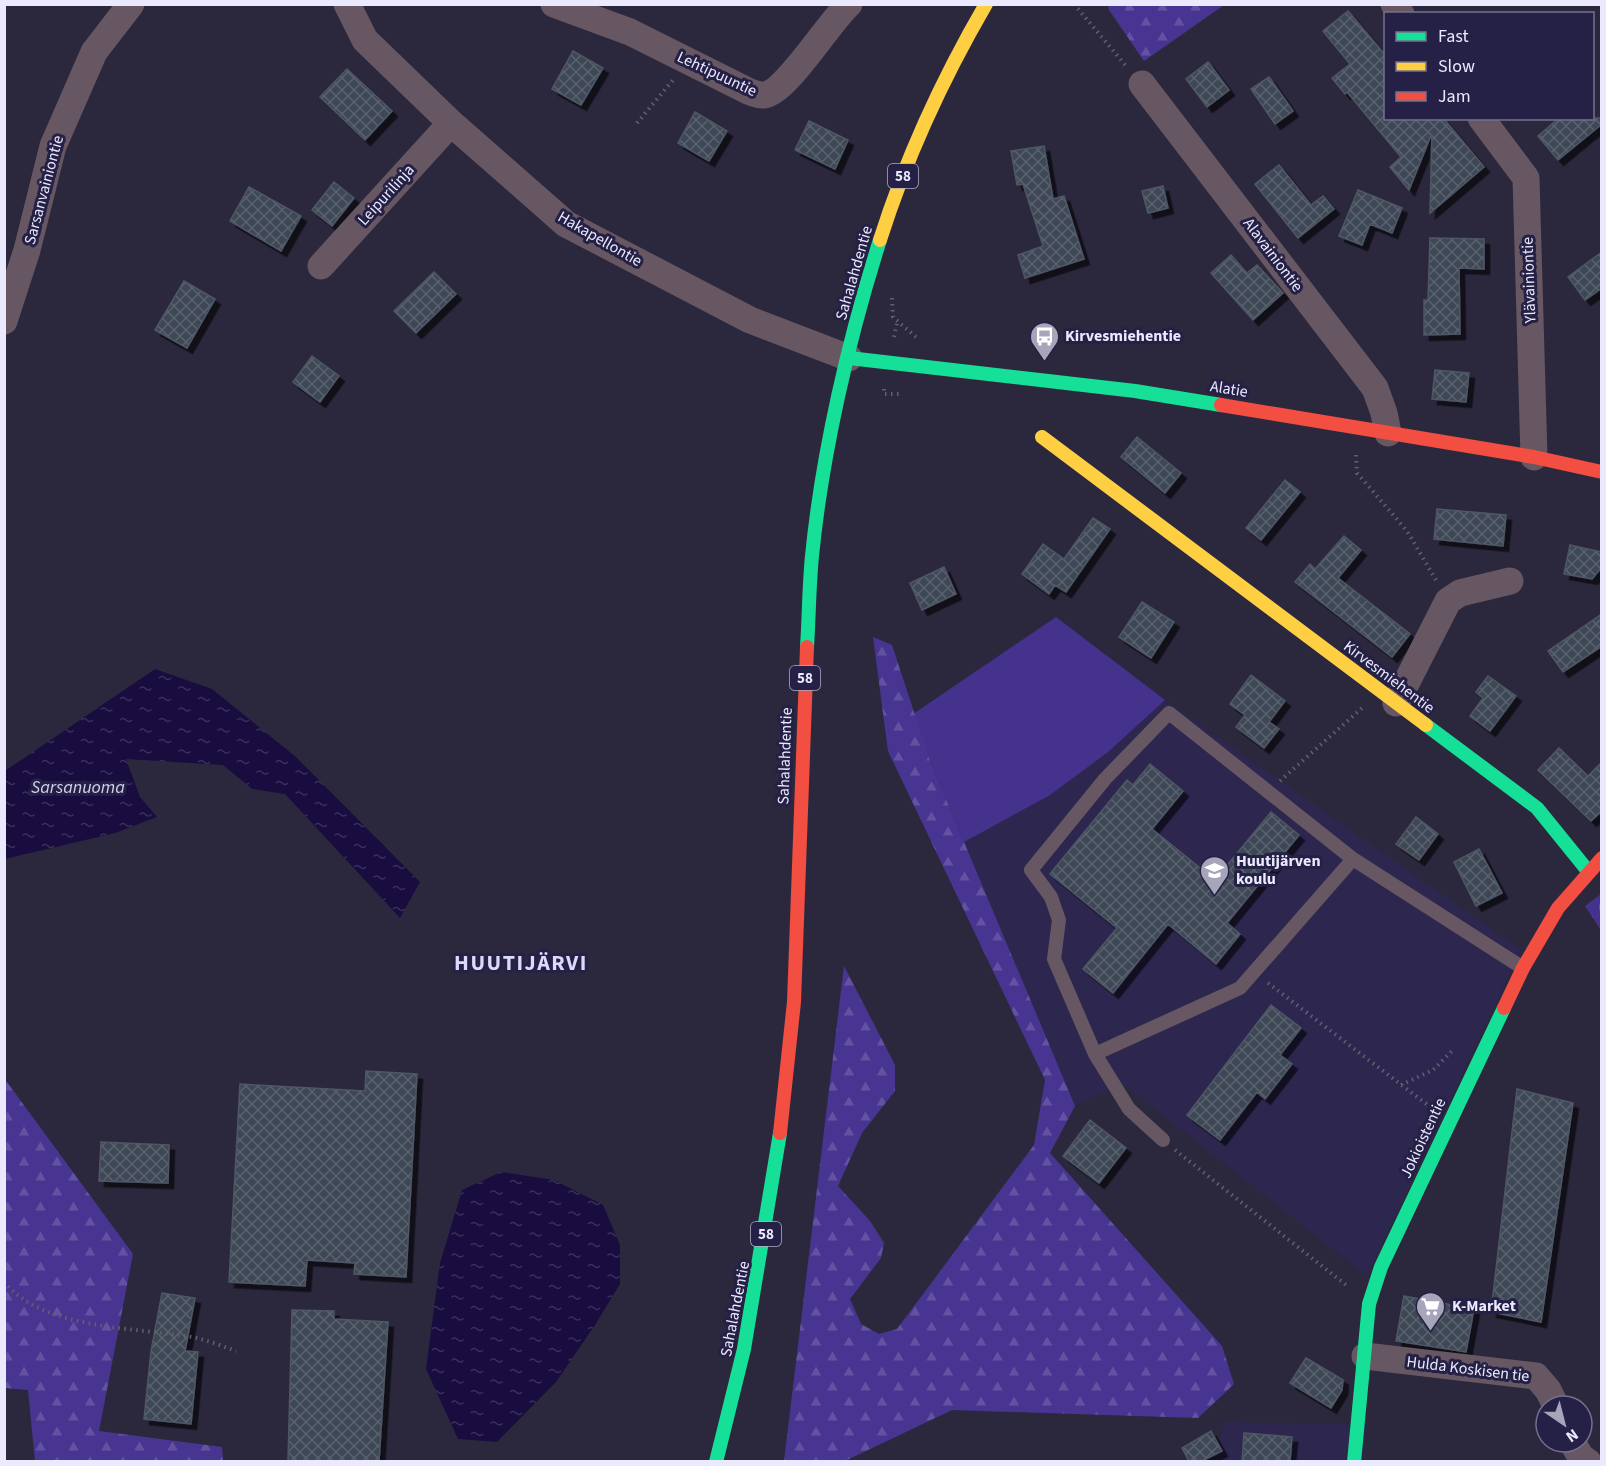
<svg xmlns="http://www.w3.org/2000/svg" width="1606" height="1466" font-family="'Source Sans 3',sans-serif">
<style>
.built{fill:#2d2750}
.green{fill:#45328d}
.forest{fill:url(#forest-firs)}
.cemetery{fill:url(#cemetery-stones)}
.water{fill:url(#water-ripples)}
.building{fill:url(#building-cross-hatch);stroke:#4f5765;stroke-width:1.5;filter:url(#shadow)}
.lines{fill:none;stroke-linecap:round;stroke-linejoin:round}
.path{stroke:#665e6a;stroke-width:4;stroke-dasharray:1.5 4.5;stroke-linecap:butt}
.lane{stroke:#665762;stroke-width:14}
.street{stroke:#665762;stroke-width:27}
.fast{stroke:#16e098;stroke-width:14}
.slow{stroke:#ffcf43;stroke-width:14}
.jam{stroke:#f24e42;stroke-width:14}
.labels{text-anchor:middle;dominant-baseline:central;stroke-width:6;stroke-linejoin:round;paint-order:stroke}
.shield{fill:#252045;stroke:#afadc6;stroke-width:1.5}
.shield-label{font-size:15px;font-weight:bold;fill:#eae9fd}
.street-label{font-size:16px;fill:#eae9fd;stroke:#252045}
.poi-label{font-size:16px;font-weight:bold;fill:#eae9fd;stroke:#252045;text-anchor:start}
.water-label{font-size:18px;font-style:italic;fill:#d2d1ed;stroke:#252045}
.district-label{font-size:22px;font-weight:bold;letter-spacing:1.5px;fill:#dbdaf8;stroke:#252045}
</style>
<defs>
<pattern id="forest-firs" width="22" height="20" patternUnits="userSpaceOnUse" patternTransform="scale(1.5)"><rect width="22" height="20" fill="#483591"/><path d="M5 1l3.5 6h-7zM16 11l3.5 6h-7z" fill="#6352a1"/></pattern>
<pattern id="cemetery-stones" width="16" height="16" patternUnits="userSpaceOnUse" patternTransform="scale(1.5)"><rect width="16" height="16" fill="#45328d"/><path d="M2 7V4a2 2 0 0 1 4 0v3zM10 15v-3a2 2 0 0 1 4 0v3z" fill="#60509e"/></pattern>
<pattern id="water-ripples" width="26" height="14" patternUnits="userSpaceOnUse" patternTransform="scale(1.5)"><rect width="26" height="14" fill="#190c3f"/><path d="M2 4q2-2 4 0t4 0M15 11q2-2 4 0t4 0" fill="none" stroke="#3b2f5c"/></pattern>
<pattern id="building-cross-hatch" width="8" height="8" patternUnits="userSpaceOnUse" patternTransform="scale(1.5)"><rect width="8" height="8" fill="#3e4754"/><path d="M0 0l8 8M0 8l8-8" fill="none" stroke="#5a626e"/></pattern>
<filter id="shadow"><feDropShadow dx="5.5" dy="5.5" stdDeviation="0" flood-color="#0009"/></filter>
</defs>
<rect width="100%" height="100%" fill="#2b283d"/>
<path class="built" d="M1056,617l109,83 356,250 -154,326 -245,-193 -47,23 -145,-345 -17,-47z
M1224,1422l143,3 -5,36 -147,1z"/>
<path class="green" d="M1056,617l109,83 -57,52 -58,43 -86,47 -34,-81 -17,-47z"/>
<path class="forest" d="M1108,5v-1l116,1 -80,56 -35,-51z
M873,637l19,8 38,116 145,345 -25,47 172,193 12,38 -36,34 -246,-8 -107,51h-61l60,-495 51,99v26l-33,42 -24,53 32,35 14,22 -3,15 -31,41 11,25 18,10 18,-5 137,-184 11,-65 -157,-329z
M4,1078l129,176 -34,177 123,16 1,14h-188l-7,-71 -23,-2z"/>
<path class="cemetery" d="M1601,894v36l-16,-24z"/>
<path class="water" d="M155,669l57,20 84,68 124,125 -20,36 -115,-124 -33,-5 -29,-24 -97,-6 14,38 17,20 -42,16 -110,26v-88z
M501,1172l53,8 49,25 17,40v39l-25,41 -39,57 -59,60 -39,-3 -32,-70 14,-106 22,-73z"/>
<path class="building" d="M1348,11l38,45v62h57l41,49 -54,46 2,-80 -23,57 -19,-23 11,-10 -54,-65 -2,2 -13,-16 18,-14 -27,-33z
M573,51l30,17 -22,37 -29,-16z
M1208,62l21,28 -22,17 -21,-28z
M347,69l45,42 -27,29 -45,-43z
M1269,77l24,34 -18,13 -24,-35z
M695,112l32,19 -18,30 -31,-18z
M1559,118h43v6l-44,36 -20,-24z
M809,121l39,19 -13,29 -40,-19z
M1044,146l9,53 11,-3 20,63 -59,19 -7,-23 25,-9 -20,-62 -6,1 -6,-34z
M1279,165l32,40 12,-9 11,13 -36,29 -43,-54z
M334,182l20,16 -22,28 -20,-16z
M1163,186l5,22 -20,5 -6,-22z
M249,187l52,29 -20,35 -51,-30z
M1358,190l44,18 -10,25 -22,-9 -8,21 -23,-9z
M1430,238l54,1v30l-25,-1 1,66 -36,1v-35h4z
M1602,252v36l-17,12 -17,-23z
M1231,255l16,18 10,-8 26,28 -30,27 -42,-47z
M434,272l22,22 -40,39 -22,-22z
M184,281l31,18 -28,49 -32,-18z
M312,356l27,20 -19,26 -27,-20z
M1435,370l34,3 -3,29 -34,-3z
M1137,437l44,36 -16,20 -44,-36z
M1285,480l15,12 -39,48 -15,-12z
M1437,509l69,6 -3,31 -69,-7z
M1093,518l17,11 -44,63 -11,-7 -6,9 -27,-20 21,-30 21,15z
M1344,536l17,14 -23,28 72,56 -18,23 -97,-75 15,-18 5,5z
M1570,545l32,7v15l-10,12 -28,-5z
M944,567l12,27 -34,16 -12,-27z
M1142,602l32,20 -23,36 -32,-21z
M1602,614v32l-39,26 -15,-21z
M1251,675l34,26 -16,21 10,7 -15,19 -28,-21 9,-12 -15,-11z
M1488,676l28,20 -26,35 -20,-15 13,-18 -7,-6z
M1559,748l29,28 14,-14v49l-11,10 -53,-51z
M1150,764l33,27 -31,38 63,51 56,-68 28,23 -72,88 13,11 -24,30 -48,-40 -55,69 -30,-24 34,-41 -67,-54 77,-94 6,5z
M1416,817l22,17 -19,26 -23,-16z
M1479,849l23,44 -26,13 -22,-44z
M1271,1005l30,23 -21,27 12,9 -27,35 -8,-7 -37,48 -33,-25z
M366,1071l51,3 -11,203 -52,-3 1,-11 -48,-3 -2,26 -76,-4 11,-198 125,7z
M1517,1089l56,14 -32,219 -50,-10z
M1090,1120l36,28 -27,35 -36,-27z
M101,1142l68,3 -1,38 -69,-2z
M162,1293l33,5 -10,53 13,1 -7,72 -47,-5 7,-68z
M1404,1296l70,13 -8,43 -70,-11z
M292,1310l42,1v8l54,3 -9,139h-91z
M1306,1358l37,22 -1,10 -11,18 -41,-25z
M1211,1431l11,20 -20,10h-13l-7,-13z
M1244,1433l48,4 -2,24h-48z"/>
<g class="lines">
<path class="path" d="M1074,4l52,62
M637,123l36,-43
M892,298l1,19 23,20
M894,337l3,-14
M884,389v5h17
M1356,455l1,18 50,58 29,49
M1280,781l82,-73
M1268,983l161,123
M1401,1085l32,-15 19,-19
M1175,1150l171,135
M4,1282c40,48 130,45 188,55 15,3 30,9 44,14"/>
<path class="lane" d="M1095,1054l145,-66 113,-129
M1163,1140l-34,-31 -34,-55 -41,-95 5,-39 -8,-23 -20,-27 74,-91 64,-66 184,146 170,109"/>
<path class="street" d="M347,4l18,36 86,83 115,101 184,96 99,38
M554,4l76,28 120,60c4,1 10,4 14,3 22,-2 65,-73 85,-91
M1394,4l7,10
M1142,84l233,304 9,25 4,20
M1481,118l45,60 8,279
M321,266l130,-143
M4,321l23,-71 26,-104 41,-94 37,-48
M1396,703l52,-102 12,-8 50,-12
M1365,1356l171,20 12,14 8,16
M1572,1442l9,15 7,5"/>
<path class="fast" d="M849,358l286,33 86,14
M807,647c2,-30 2,-61 5,-91 10,-102 37,-219 68,-316
M1426,725l111,83 51,63
M716,1462l28,-113 36,-216
M1354,1462l15,-158 12,-37 123,-259"/>
<path class="slow" d="M880,240c26,-82 63,-162 106,-236
M1042,437l384,288"/>
<path class="jam" d="M1221,405l313,52 68,15
M1504,1008l19,-40 35,-60 44,-50
M780,1133l14,-131 13,-355"/>
</g>
<defs>
<symbol id="bus-pin" viewBox="-11 -11 22 30"><path d="M0 17L-7.5 6A9.5 9.5 0 1 1 7.5 6Z" fill="#a7a5ba" stroke="#252045"/><path d="M-5-6H5V4H4V6H2V4H-2V6H-4V4H-5ZM-3.5-4V0h7V-4ZM-3.5 1.2v1.5H-2V1.2ZM2 1.2v1.5H3.5V1.2Z" fill="#fff"/></symbol>
<symbol id="school-pin" viewBox="-11 -11 22 30"><path d="M0 17L-7.5 6A9.5 9.5 0 1 1 7.5 6Z" fill="#a7a5ba" stroke="#252045"/><path d="M0-5L7-2L0 1L-7-2ZM-4 1L0 2.5L4 1V4Q0 6-4 4Z" fill="#fff"/></symbol>
<symbol id="supermarket-pin" viewBox="-11 -11 22 30"><path d="M0 17L-7.5 6A9.5 9.5 0 1 1 7.5 6Z" fill="#a7a5ba" stroke="#252045"/><path d="M-6-5.5h2.5l.6 2H6L4.5 2H-2.5L-4.4-4H-6ZM-1.5 3.2a1.3 1.3 0 1 0 .1 0ZM3 3.2a1.3 1.3 0 1 0 .1 0Z" fill="#fff"/></symbol>
</defs>
<g fill-rule="evenodd">
<use href="#bus-pin" x="1028" y="320" width="33" height="45"/>
<use href="#school-pin" x="1198" y="854" width="33" height="45"/>
<use href="#supermarket-pin" x="1414" y="1290" width="33" height="45"/>
</g>
<g class="labels">
<g class="shield">
<rect x="888" y="164" width="30" height="24" rx="4.5"/>
<rect x="790" y="666" width="30" height="24" rx="4.5"/>
<rect x="751" y="1222" width="30" height="24" rx="4.5"/>
</g>
<g class="shield-label">
<text x="903" y="176">58</text>
<text x="805" y="678">58</text>
<text x="766" y="1234">58</text>
</g>
<g class="street-label">
<text transform="translate(717 74) rotate(25)">Lehtipuuntie</text>
<text transform="translate(44 190) rotate(-75)">Sarsanvainiontie</text>
<text transform="translate(386 195) rotate(-48)">Leipurilinja</text>
<text transform="translate(600 239) rotate(30)">Hakapellontie</text>
<text transform="translate(1273 255) rotate(53)">Alavainiontie</text>
<text transform="translate(854 273) rotate(-74)">Sahalahdentie</text>
<text transform="translate(1529 280) rotate(-92)">Ylävainiontie</text>
<text transform="translate(1229 389) rotate(9)">Alatie</text>
<text transform="translate(1389 677) rotate(37)">Kirvesmiehentie</text>
<text transform="translate(785 756) rotate(-88)">Sahalahdentie</text>
<text transform="translate(1423 1138) rotate(-65)">Jokioistentie</text>
<text transform="translate(735 1309) rotate(-79)">Sahalahdentie</text>
<text transform="translate(1468 1369) rotate(7)">Hulda Koskisen tie</text>
</g>
<g class="poi-label">
<text x="1065" y="336">Kirvesmiehentie</text>
<text x="1236" y="861">Huutijärven<tspan x="1236" dy="18">koulu</tspan></text>
<text x="1452" y="1306">K-Market</text>
</g>
<g class="water-label">
<text x="78" y="787">Sarsanuoma</text>
</g>
<g class="district-label">
<text x="521" y="963">HUUTIJÄRVI</text>
</g>
</g>
<rect width="1606" height="1466" fill="none" stroke="#eae9fd" stroke-width="12"/>
<rect x="1384" y="12" width="210" height="108" fill="#252045" stroke="#74708f" stroke-width="1.5"/>
<rect x="1396" y="32" width="30" height="9" fill="#16e098" stroke="#74708f" stroke-width="1.5"/>
<text x="1438" y="42" font-size="18" fill="#eae9fd">Fast</text>
<rect x="1396" y="62" width="30" height="9" fill="#ffcf43" stroke="#74708f" stroke-width="1.5"/>
<text x="1438" y="72" font-size="18" fill="#eae9fd">Slow</text>
<rect x="1396" y="92" width="30" height="9" fill="#f24e42" stroke="#74708f" stroke-width="1.5"/>
<text x="1438" y="102" font-size="18" fill="#eae9fd">Jam</text>
<g transform="translate(1564 1424) rotate(145)"><circle r="28" fill="#252045" stroke="#74708f" stroke-width="1.5"/>
<path d="M0-4.5L10 22L0 15L-10 22Z" fill="#a7a5ba"/>
<text y="-9" font-size="16" font-weight="bold" text-anchor="middle" fill="#eae9fd">N</text>
</g>
</svg>
